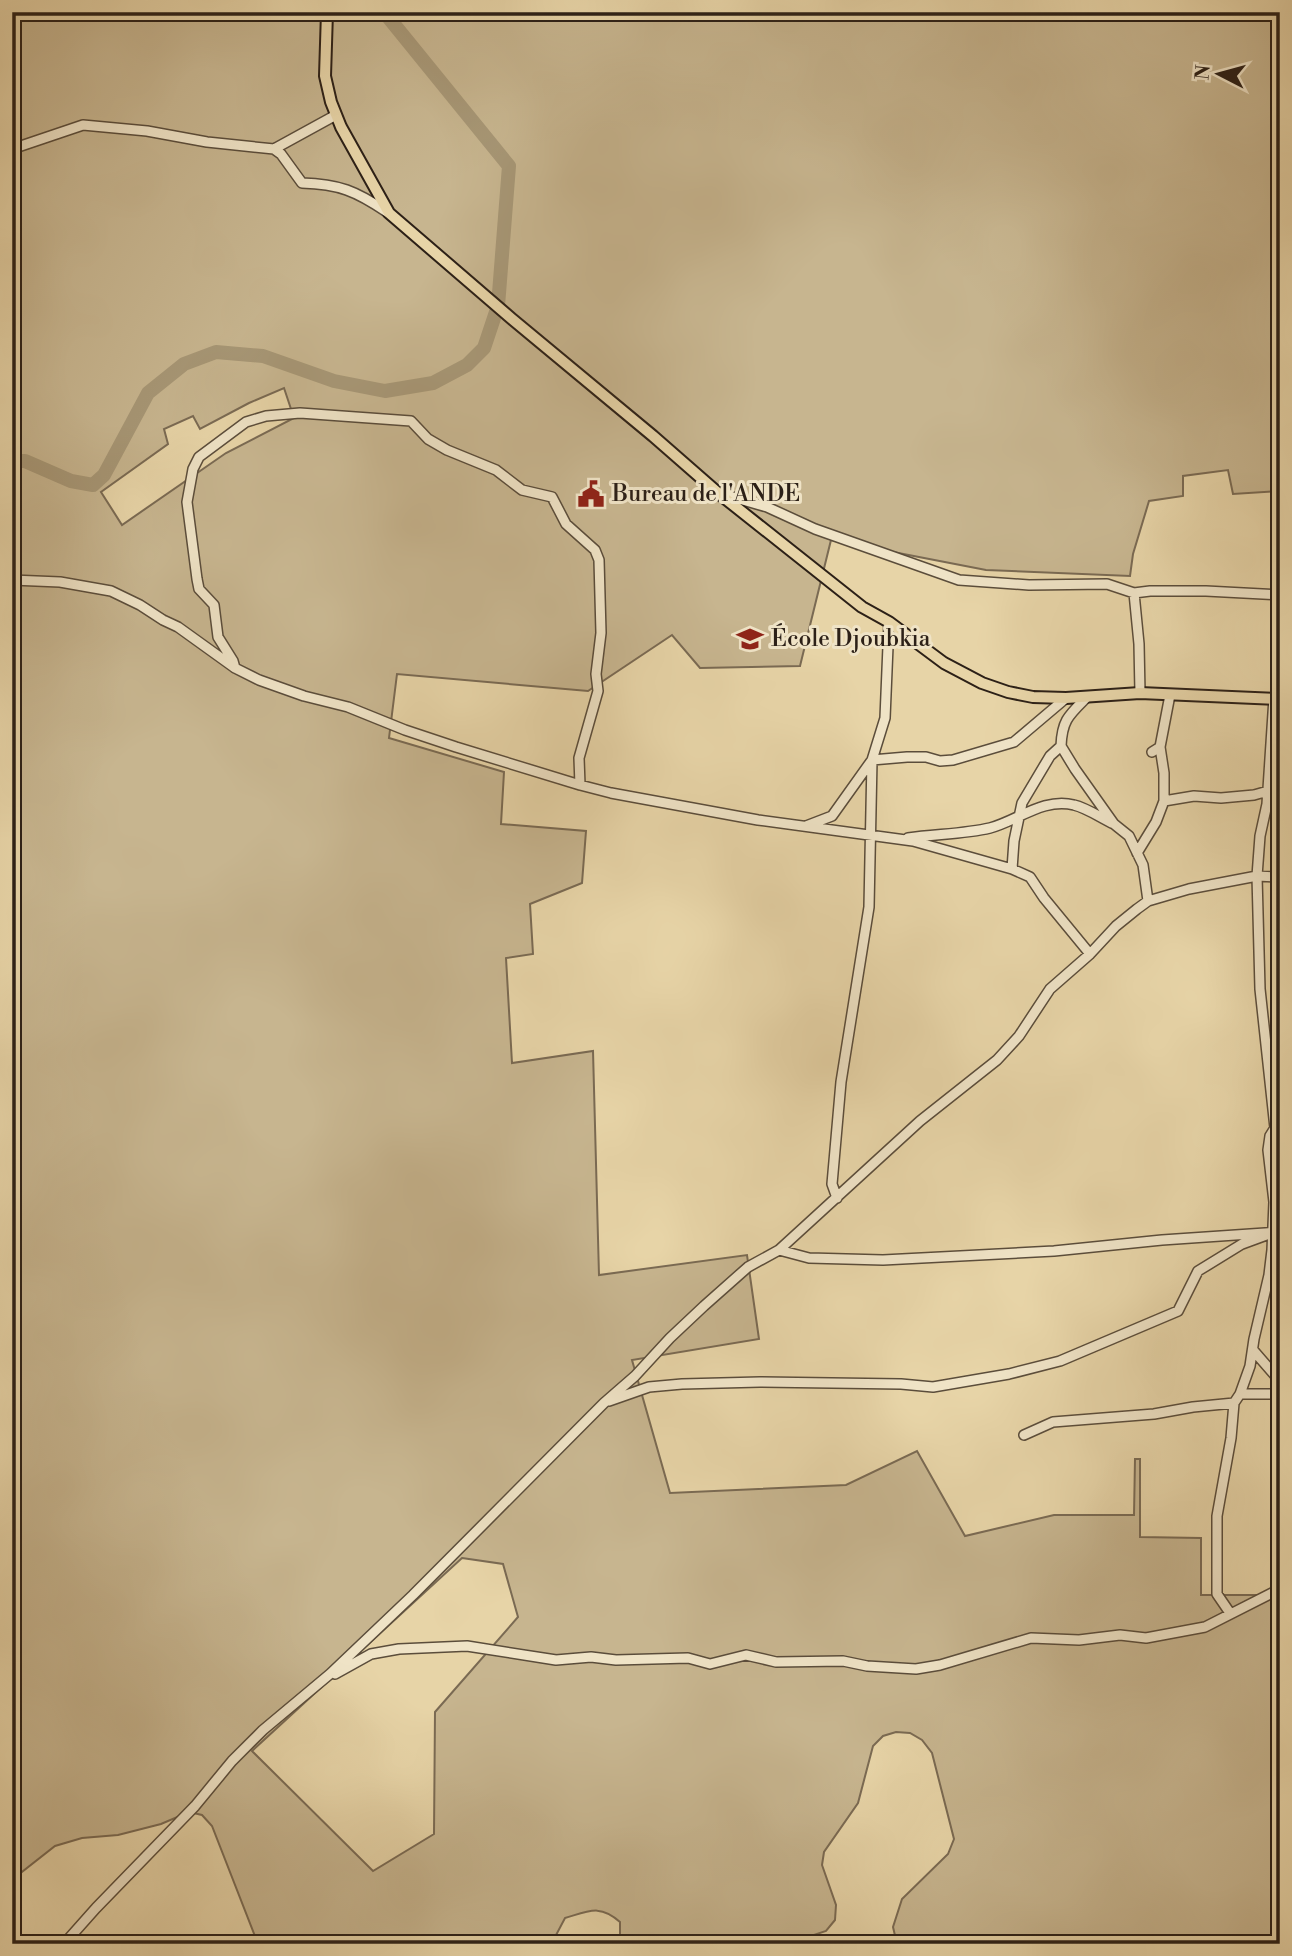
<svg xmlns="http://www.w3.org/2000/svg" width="1292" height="1956" font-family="'Libre Bodoni',serif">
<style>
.green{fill:#c7b58f;stroke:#7a6a53;stroke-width:2;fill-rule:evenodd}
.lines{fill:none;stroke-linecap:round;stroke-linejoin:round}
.river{stroke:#a79776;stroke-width:14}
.minor-casing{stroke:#5b4d3b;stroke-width:12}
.major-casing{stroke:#2c2017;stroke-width:14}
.minor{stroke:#efe3c6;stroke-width:9}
.major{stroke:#e7d4a7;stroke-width:10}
.labels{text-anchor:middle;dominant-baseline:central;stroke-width:6;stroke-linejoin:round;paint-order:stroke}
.poi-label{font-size:23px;fill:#2c2017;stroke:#efe3c6;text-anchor:start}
</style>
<rect width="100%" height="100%" fill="#e7d4a7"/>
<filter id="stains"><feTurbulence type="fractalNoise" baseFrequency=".00286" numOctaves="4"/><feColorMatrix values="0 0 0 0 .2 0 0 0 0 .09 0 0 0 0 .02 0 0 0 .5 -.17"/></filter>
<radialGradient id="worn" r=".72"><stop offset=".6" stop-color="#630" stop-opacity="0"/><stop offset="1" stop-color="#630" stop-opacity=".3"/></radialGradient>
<path class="green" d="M12,12h1268v479l-47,3 -5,-24 -45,6v20l-34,5 -16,53 -3,22 -144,-6 -155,-30 -31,126 -100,2 -28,-33 -84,56 -191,-17 -8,64 115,34 -3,52 85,7 -4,52 -52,21 3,50 -27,4 6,105 81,-12 6,224 148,-20 12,84 -127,21 38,133 176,-8 71,-34 48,85 89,-21h80l1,-56h5v78l61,1v57h79v349h-383l-4,-17 9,-28 46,-45 6,-15 -22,-86 -10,-13 -12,-7 -14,-1 -13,4 -10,10 -15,57 -34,49 -2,13 14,40 -1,15 -9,11 -39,13h-167v-22c-20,-18 -31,-11 -55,-4l-10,19v7h-297l-46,-118 -10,-11 -13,-3 -28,12 -43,11 -36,3 -27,8 -37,29 -6,1v-1281l6,-13 -6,-19zM284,388l10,30 -68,35 -104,72 -21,-33 67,-48 -4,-15 29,-13 7,13 49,-26zM462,1558l41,6 15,53 -83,95 -1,122 -61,37 -121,-120z"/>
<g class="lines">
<path class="river" d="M12,461h13l46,20 22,4 11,-10 44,-82 36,-29 32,-12 47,4 71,25 51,10 48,-8 34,-18 17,-17 14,-42 11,-140 -125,-154"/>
<defs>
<path id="minor" d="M12,149l71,-24 64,6 60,11 67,7 62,-34
M274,149l7,5 21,29c37,1 54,8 85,29
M722,494l45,13 48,22 144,51 70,5 78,-1 27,9 16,-2h56l74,4
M12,580l48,2 51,9 29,14 23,15 15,7 57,41 24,12 45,16 44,11 57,23 51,17 124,38 31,8 147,27 155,21 99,28 18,8 14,21 46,56
M1134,593l5,51 1,49
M235,668l-2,-7 -15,-24 -4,-32 -15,-16 -2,-10 -10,-77 6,-33 6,-12 47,-35 20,-6 34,-3 111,8 17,18 19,11 49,20 26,20 30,7 14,27 29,26 4,10 2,73 -5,41 2,17 -19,67 1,27
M1061,746l14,23 39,55 15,12 14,29 5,36
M1160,747l4,26v28
M1152,752l8,-5 10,-52
M806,826l26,-10 40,-56 35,-3h19l14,4 13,-1 61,-18 52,-44
M908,838c27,-4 57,-4 82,-10 27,-7 54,-31 84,-23 13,3 27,13 40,19
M1137,853l19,-31 8,-21 30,-5 27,2 33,-3 14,-4 12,-8
M1012,869l2,-28 8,-38 28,-47 11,-10c1,-26 8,-31 26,-49
M837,1198l-5,-14 9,-102 28,-175 3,-147 13,-42 4,-96
M779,1250l30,8 74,2 171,-9 108,-11 118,-8
M1253,1350l27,31
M1240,1394h40
M609,1401l40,-14 33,-3 78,-2 141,2 32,3 76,-13 51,-13 118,-50 20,-40 44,-27 30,-11
M1024,1435l29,-13 101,-8 39,-7 41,-4
M1230,1613l-13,-19v-78l14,-78 3,-35 6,-9 10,-28 4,-27 15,-64 3,-25 2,-48 -6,-52 2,-14 5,-8 -15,-139 -3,-113 3,-40 7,-32 7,-106
M335,1674l36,-20 28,-5 68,-3 89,14 35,-3 25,3 72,-2 22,6 36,-9 30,7 67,-1 24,5 49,3 24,-4 91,-27 48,2 41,-5 26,3 59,-11 75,-38
M64,1944l32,-36 99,-102 37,-45 31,-31 67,-56 83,-79 191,-192 31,-27 35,-38 34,-32 44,-39 31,-17 141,-129 77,-61 22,-24 31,-47 40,-35 26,-28 21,-17 11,-8 41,-12 68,-13 23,1"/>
<path id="major" d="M327,12l-2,64 6,26 10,25 48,86 123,106 141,117 64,56 145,115 27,15 55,41 38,20 26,9 25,5 33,1 74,-5 140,6"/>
</defs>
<use href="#minor" class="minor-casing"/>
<use href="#major" class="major-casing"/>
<use href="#minor" class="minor"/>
<use href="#major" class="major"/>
</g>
<defs>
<symbol id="civic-bare" viewBox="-9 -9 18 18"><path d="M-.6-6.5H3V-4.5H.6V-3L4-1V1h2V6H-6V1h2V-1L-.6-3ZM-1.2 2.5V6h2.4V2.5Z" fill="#8f2418" stroke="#efe3c6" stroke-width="2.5" paint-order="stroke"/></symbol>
<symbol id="school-bare" viewBox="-9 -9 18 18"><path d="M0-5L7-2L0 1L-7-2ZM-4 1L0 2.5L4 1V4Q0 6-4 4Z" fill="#8f2418" stroke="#efe3c6" stroke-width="2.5" paint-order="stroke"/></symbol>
</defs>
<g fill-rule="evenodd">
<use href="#civic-bare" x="572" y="475" width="38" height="38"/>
<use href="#school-bare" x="731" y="620" width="38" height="38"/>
</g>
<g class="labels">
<g class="poi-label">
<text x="612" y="494">Bureau de l'ANDE</text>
<text x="771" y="639">École Djoubkia</text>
</g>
</g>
<rect width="1292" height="1956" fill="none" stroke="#e7d4a7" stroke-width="42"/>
<rect x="14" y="14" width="1264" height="1928" fill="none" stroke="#2c2017" stroke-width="3.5"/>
<rect x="21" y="21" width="1250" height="1914" fill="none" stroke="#2c2017" stroke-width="2"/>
<g transform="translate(1219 74) rotate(276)" stroke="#efe3c6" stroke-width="5" paint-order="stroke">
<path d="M0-5L12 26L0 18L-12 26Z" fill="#2c2017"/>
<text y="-10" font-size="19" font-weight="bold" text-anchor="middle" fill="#2c2017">N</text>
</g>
<rect width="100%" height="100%" filter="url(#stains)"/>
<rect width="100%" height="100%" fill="url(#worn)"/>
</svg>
